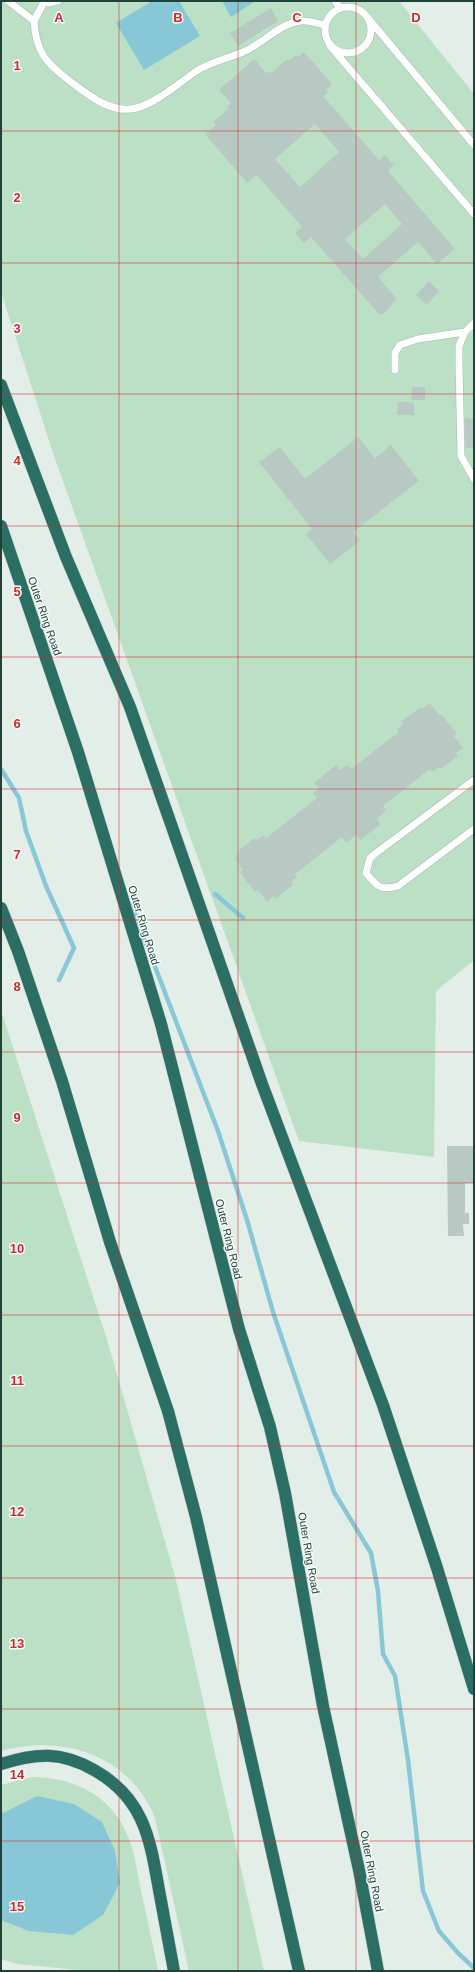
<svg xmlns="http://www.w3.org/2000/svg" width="475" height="1972" font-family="Helvetica,sans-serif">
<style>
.green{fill:#bbe0c6}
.water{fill:#88c7d6}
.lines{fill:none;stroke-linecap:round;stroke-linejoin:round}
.stream{stroke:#88c7d6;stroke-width:4.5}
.building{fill:#b8c9c3;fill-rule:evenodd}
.lane-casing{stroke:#a5b7b1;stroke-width:8}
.highway-casing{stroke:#c1cac8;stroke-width:13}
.lane{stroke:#fff;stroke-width:7}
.highway{stroke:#2b6f64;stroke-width:12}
.grid{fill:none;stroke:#d62828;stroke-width:1;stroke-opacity:0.55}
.labels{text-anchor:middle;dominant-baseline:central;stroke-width:3;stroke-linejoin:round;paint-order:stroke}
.street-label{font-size:11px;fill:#214139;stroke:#f4faf7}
.grid-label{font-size:13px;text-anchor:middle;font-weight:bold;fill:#d62828;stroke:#f4faf7;stroke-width:3;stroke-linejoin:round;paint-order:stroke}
</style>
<rect width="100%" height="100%" fill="#e3eee9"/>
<path class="green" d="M1,1h398l75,93v866l-38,31 -2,166 -135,-16 -245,-685 -53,-164z
M1,1010l107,333 68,237 88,391h-75l-34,-153c-25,-63 -93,-84 -154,-67z
M32,1777c40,0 79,18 95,57 8,18 10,38 14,57 6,26 12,53 17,80h-70l-71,-7 -16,-5v-174z"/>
<path class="water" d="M152,1h27l21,35 -56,34 -28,-47z
M222,1h32v1l-23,15z
M37,1796l37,8 28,18 13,29 5,32 -17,32 -30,20 -44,-4 -28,-11v-106z"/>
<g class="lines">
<path class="stream" d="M1,769l18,29 7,33 20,55 28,62 -15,32
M215,894l28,24
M131,904l87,227 29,89 26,92 61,180 37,61 7,38 5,63 12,22 13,84 15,131 16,40 19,22 16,15"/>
</g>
<path class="building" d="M271,8l7,13 -40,25 -8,-13z
M304,52l28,32 -6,6 2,2 -5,4 56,64 6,-5 9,10 -6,6 66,77v2l-17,14 -19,-22 -40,35 19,22 -15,16 -2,-2 -1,1 -68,-77 -7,6 -9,-10 7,-6 -45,-52 -10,8 -42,-49 11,-9 -3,-3 16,-14 -2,-1 4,-4 -12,-13 35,-31 12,14 3,-2 2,2 16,-14 2,2 7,-6 2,2zM315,124l24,28 -39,35 -25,-28zM385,204l17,20 -39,35 -18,-20z
M429,281l10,10 -12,14 -11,-10z
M412,387h13v13h-14z
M398,402l16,1v12h-17z
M465,418l9,1v29h-8z
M358,437l17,21 16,-13 28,36 -66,51 7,9 -30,23 -24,-30 6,-5 -53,-67 21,-15 25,32z
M430,703l9,12 2,-1 16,20 -3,2 9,12 -7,5 2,3 -17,13 -2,-2 -7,5 -2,-3 -47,37 3,5 -10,8 5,5 -21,16 -4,-5 -10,8 -4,-6 -47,37 2,3 -6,5 2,3 -18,14 -1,-3 -7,6 -9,-12 -3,2 -15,-20 3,-2 -9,-12 6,-6 -1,-2 16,-12 2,2 7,-5 2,3 51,-40 -4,-5 6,-5 -5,-5 22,-18 4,5 7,-5 4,4 48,-37 -2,-3 7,-6 -2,-2 19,-14 1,2z
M447,1146h27v37h-9v30h4v11h-6l1,12h-16z"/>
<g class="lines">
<defs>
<path id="lane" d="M8,1l26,20c2,32 12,42 37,61 18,13 36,29 59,27 20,-1 48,-25 65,-37 14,-10 32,-13 48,-20 20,-8 35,-28 58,-31 7,-1 17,3 24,4
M43,1l5,2 10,-2
M335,1l5,7
M325 30a23 23 0 1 1 46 0a23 23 0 1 1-46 0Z
M368,18l106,127
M34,21l10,-19
M330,46l144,168
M474,323l-9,9 -6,14v19l2,91 13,23
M395,370v-17l5,-8 18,-6 47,-7
M474,780l-98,73 -6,5 -4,15c11,13 14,18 32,13l76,-57"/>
<path id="highway" d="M1,385l65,172 64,150 132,377 121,321 54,163 37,121
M1,526l77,226 83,272 78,305 31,98 15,66 38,213 36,164 19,101
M1,908l17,43 44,130 48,161 58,169 28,106 103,454
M1,1764c35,-11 60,-13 93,6 50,28 56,69 65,120 5,27 10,54 15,81"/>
</defs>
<use href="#lane" class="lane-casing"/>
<use href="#highway" class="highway-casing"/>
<use href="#lane" class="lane"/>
<use href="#highway" class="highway"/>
</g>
<path class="grid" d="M119,1v1970M238,1v1970M356,1v1970M1,131h473M1,263h473M1,394h473M1,526h473M1,657h473M1,789h473M1,920h473M1,1052h473M1,1183h473M1,1315h473M1,1446h473M1,1578h473M1,1709h473M1,1841h473"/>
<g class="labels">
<g class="street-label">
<text transform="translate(45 616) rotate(71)">Outer Ring Road</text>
<text transform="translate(144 925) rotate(73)">Outer Ring Road</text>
<text transform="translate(229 1239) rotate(76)">Outer Ring Road</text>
<text transform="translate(309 1553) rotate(80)">Outer Ring Road</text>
<text transform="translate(372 1871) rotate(79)">Outer Ring Road</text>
</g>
</g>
<g class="grid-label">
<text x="59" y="22">A</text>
<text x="178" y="22">B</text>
<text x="297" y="22">C</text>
<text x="416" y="22">D</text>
<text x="17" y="70">1</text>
<text x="17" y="202">2</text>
<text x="17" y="333">3</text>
<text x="17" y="465">4</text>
<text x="17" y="596">5</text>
<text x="17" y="728">6</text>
<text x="17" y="859">7</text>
<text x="17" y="991">8</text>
<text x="17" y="1122">9</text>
<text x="17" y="1253">10</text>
<text x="17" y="1385">11</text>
<text x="17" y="1516">12</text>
<text x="17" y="1648">13</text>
<text x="17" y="1779">14</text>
<text x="17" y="1911">15</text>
</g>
<rect width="475" height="1972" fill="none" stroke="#214139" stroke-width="4"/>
</svg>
